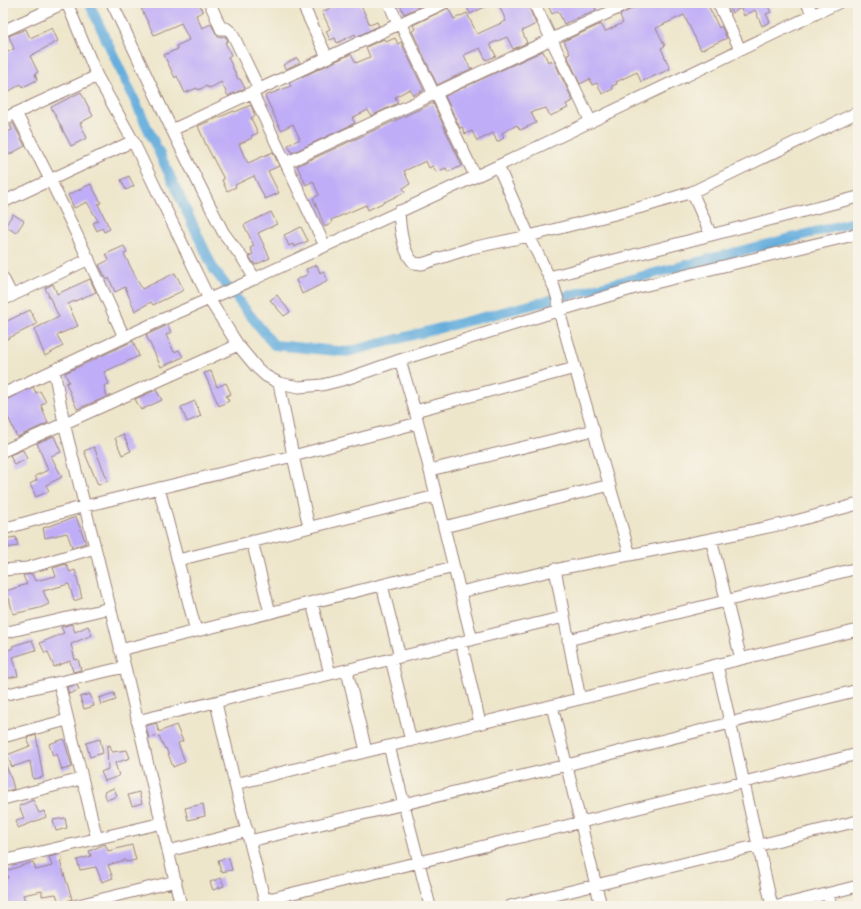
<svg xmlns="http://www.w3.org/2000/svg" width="861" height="909" font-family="Pangolin,sans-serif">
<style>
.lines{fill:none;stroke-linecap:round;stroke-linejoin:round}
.canal{stroke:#66aedd;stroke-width:10}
.building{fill:#bfadf7}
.minor-casing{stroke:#9c827b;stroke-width:13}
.minor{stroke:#fff;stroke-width:11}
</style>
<rect width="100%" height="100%" fill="#f7f3e8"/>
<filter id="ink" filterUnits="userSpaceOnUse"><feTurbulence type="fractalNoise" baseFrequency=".025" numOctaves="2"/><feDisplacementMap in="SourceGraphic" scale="8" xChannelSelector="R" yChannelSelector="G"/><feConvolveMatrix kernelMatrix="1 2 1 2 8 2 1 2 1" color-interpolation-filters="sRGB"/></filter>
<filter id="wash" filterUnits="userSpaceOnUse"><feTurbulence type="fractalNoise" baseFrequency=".012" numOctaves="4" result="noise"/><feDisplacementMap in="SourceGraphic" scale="16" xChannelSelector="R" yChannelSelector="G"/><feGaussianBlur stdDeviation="0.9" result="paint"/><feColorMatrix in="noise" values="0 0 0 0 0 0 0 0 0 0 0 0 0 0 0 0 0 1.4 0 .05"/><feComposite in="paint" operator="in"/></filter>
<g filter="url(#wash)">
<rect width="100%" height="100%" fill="#eee6cb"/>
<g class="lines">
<path class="canal" d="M89,3l125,267 60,75 73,7 511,-131"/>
</g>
<g id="blocks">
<path class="building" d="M157,3h42l4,9 -7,3 6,13 9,-4 7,13 6,-1 2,1 2,4 -3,1 6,13 -3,2 10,22h2l5,9 -17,8 -7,-14 -9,5 -4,1 -1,-2 -9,4 -1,-2 -12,5 -8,-17 -2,2 -11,-23 14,-6 -2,-3 13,-6 -8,-17 -27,12 -13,-27 7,-3 1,1z
M341,3h19l10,22 7,-3 2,4 -23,11 -1,-3 -18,9 -2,-5 -5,2 -4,-9 4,-2 -8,-17z
M399,3h28l-23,11z
M465,3h28l-23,11z
M498,3h29l9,21 -14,7 5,12 -14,6 -6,-12 -17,7 6,12 -10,4 -6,-12 -16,7 6,13h3l-36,17 -25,-54 3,-2 -2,-4 35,-17 6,11 13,-6 10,21 29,-13z
M547,3h46l3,7 -32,14 -6,-13 -6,3z
M636,3h71l12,25 2,-2 6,12 -26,12 -17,-35 -28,13 9,18 -4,2 9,21 -29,13 -4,-10 -21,10 1,2 -5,2 1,3 -11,5 -5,-11 -5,2 -2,-6 -10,5 -13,-29 3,-1 -6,-13 37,-17 4,7h1l17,-8 -3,-8 15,-8z
M727,3h44l-4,2 4,7 -5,2 4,8 -8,4 -7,-16 -11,6 -3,-8 -9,5z
M52,28l6,13 -28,15 8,16 -3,2 2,6 -14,7 -2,-3 -13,8 -5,-9v-29l11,-5 -5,-13 17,-7 4,9z
M395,38l3,6 3,-2 23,48 -11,5 -3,-6 -15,8 3,6 -27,13 -3,-6 -16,8 3,5 -63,30 -4,-8 12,-6 -7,-15 -12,6 -16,-34 26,-10 -2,-3 62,-29 5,9 14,-6 -4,-10 18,-8 2,3z
M543,51l5,11 3,-2 1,2 2,-1 19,40 -7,3 2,4 -18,8 -4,-8 -15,4 5,11 -16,7 -3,-5 -15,8 2,5 -7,4 -4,-9 -16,8 -5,-10 -7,3 -3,-7 -2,1 -15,-32z
M297,58l3,5 -15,6 -2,-4z
M81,92l12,24 -13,7 7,15 -16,8 -20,-39z
M433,103l29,63 -14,6 -2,-4 -10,4 -3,-6 -4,2 -3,-7 -22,10 6,13 -7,4 2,4 -37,18 -2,-5 -35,15 1,3 -7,4 -12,-29 6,-3 -6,-14 -7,4 -9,-19z
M251,105l4,11 -4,2 7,15 -7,3 1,2 -13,6 5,12 4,7 25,-11 6,14 -11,5 11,22 -14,6 -11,-23 -19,9 1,2 -9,4 -5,-11 2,-1 -18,-34 -8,-19 36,-15 1,1z
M13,123l12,23 -22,12v-24l9,-4 -2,-5z
M129,176l5,10 -8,4 -5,-10z
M91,184l10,19 -3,1 12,25 -6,3 -2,-4 -5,3 -4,-8 5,-2 -11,-19 -13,6 -6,-13z
M271,212l6,12 -19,9 12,25 -15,7 -6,-9 4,-2 -3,-6 4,-2 -10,-21z
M13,214l11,7 -8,12 -11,-7z
M301,227l7,14 -14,6 -1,-3 -4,2 -5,-11z
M124,246l3,7 -3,1 18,35 33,-16 9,17 -31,15 -2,-3 -16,9 -10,-24 -10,5 -6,-14 -2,2 -8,-15 10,-5 -3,-6z
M317,265l3,8 3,-2 5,10 -26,13 -6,-14 12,-6 -2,-5z
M90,279l6,13 -28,12 10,22 -21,9 6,11 -18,10 -11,-27 25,-12 -14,-29 8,-4 4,10z
M277,295l13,17 -6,4 -14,-16z
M30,310l7,14 -34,17v-18z
M168,325l3,8 -5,2 8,17 5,-2 4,7 -22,10 -15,-32z
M133,341l6,15 -35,16 5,12 -5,2 3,11 -30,12 -11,-26 3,-1 -4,-9z
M211,371l6,16 9,-4 5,11 -5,2 3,5 -10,5 -15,-33z
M33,387l3,6 4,-2 6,11 -5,3 7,18 -31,14 -8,-18 -6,3v-21z
M156,390l6,10 -21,10 -6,-11z
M195,401l6,15 -14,6 -6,-15z
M123,434l8,17 -9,4 -7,-17z
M54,436l7,16 -10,4 11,21 -16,8 3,6 -13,6 -6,-13 7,-4 -2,-4 13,-6 -11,-27z
M94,447l14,34 -10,4 -14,-34z
M23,450l4,9 -13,6 -4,-10z
M76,517l10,26 -14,4 -5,-14 -22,5 -2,-10z
M16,537l2,9 -12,2 -2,-9z
M66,564l4,8 5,-2 7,28 -8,3 -5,-17 -26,7 6,13 -9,4 -27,6 -4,-16 -6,1v-7l24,-8 -4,-8 2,-1 7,-1 3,7 21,-5 -3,-8z
M72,624l3,8 13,-6 4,9 -21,9 4,16 3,-1 3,11 -8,2 -3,-11 -16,6 -6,-15 -3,1 -5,-10 24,-10 -3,-6z
M32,640l4,10 -23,7 5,19 -15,3v-27l10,-4 -1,-2z
M77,685l2,5 -10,4 -2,-7z
M114,693l2,7 -15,5 -2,-7z
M90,694l4,12 -10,3 -4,-12z
M156,723l3,9 17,-7 7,16 -5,2 7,19 -12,5 -7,-19 -1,1 -6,-13 -10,2 -3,-12z
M36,735l7,42 -10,2 -3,-18 -18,6 -5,-12 23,-9 -3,-8z
M64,739l8,28 -10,3 -5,-16 -4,2 -4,-12z
M100,739l3,14 -13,4 -4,-14z
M110,745l2,7 15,-2 3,8 -15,5 4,13 -14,5 -4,-9 7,-3 -1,-23z
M3,758l9,23 2,8 -11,3z
M114,788l3,8 -10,4 -3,-8z
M139,792l3,11 -10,3 -4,-11z
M33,800l6,13 5,-2 2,6 -28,11 -2,-8 8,-2 -5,-12z
M203,804l2,12 -17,4 -3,-12z
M65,818l2,10 -11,3 -3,-11z
M105,844l3,7 24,-6 4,15 -10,2 -1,-2 -17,5 5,13 -11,4 -6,-15 -16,3 -3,-10 14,-4 -2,-5z
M61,854l2,7h-3l12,38 -12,6 -4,-11 -14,2v-5l-19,4 4,11h-22l-2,-5v-22l5,-1 -2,-7 27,-9 3,8 16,-4 -3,-9z
M229,858l3,12 -11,2 -3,-12z
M221,878l3,8 -11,4 -3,-8z"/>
</g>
</g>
<g filter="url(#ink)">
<use href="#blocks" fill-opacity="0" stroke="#9c827b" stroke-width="1"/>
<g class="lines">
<defs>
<path id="minor" d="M67,3l30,73 36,65 76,158 29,46 19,23 9,8 13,7 20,4 23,-2 24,-6 54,-19 144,-45 91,-27 76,-19 147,-35
M112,3l60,127 51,102 20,27 12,20
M210,3l11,26 5,-1 6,5 27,56
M302,3l25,54
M389,3l9,21
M534,3l57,119
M718,3l22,46
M807,3l6,12
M400,23l34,71
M3,31l61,-28
M252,92l73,154
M436,93l39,83
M16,113c39,74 74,148 108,224
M3,119l94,-43
M172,130l272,-127
M286,163l343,-160
M498,166l31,70 25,51 4,13 1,11 16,57 55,187
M692,192l19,43
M3,202l130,-61
M399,211c1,17 3,40 15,52l8,1 49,-16 58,-12 117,-30 46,-14 166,-80
M549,277l309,-80
M3,278l9,18
M3,300l86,-41
M400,360l15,51 57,229
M54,370l10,53 61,244 56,239
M279,383l14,73 16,71
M3,394l158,-74 78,-34 259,-120 340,-163
M415,411l160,-43
M3,451l235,-106
M430,470l164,-40
M159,488l37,143
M444,527l166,-42
M3,529l82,-23 208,-50 125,-33
M711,539l30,120
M252,541l18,72
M178,560l258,-64
M555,569l25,130
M3,570l24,-2 68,-20
M382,585l18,72
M460,592l103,-24 148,-29 81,-17 66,-18
M312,603l18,71
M3,633l107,-25
M568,640l290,-72
M461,642l19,81
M120,650l334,-83
M391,659l20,82
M717,665l55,241
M347,671l19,80
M59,683l38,156
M3,695l122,-28
M216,703l19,81 31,122
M552,706l49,200
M137,721l427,-104
M3,737l64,-17
M389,746l41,160
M235,784l623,-154
M3,799l78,-20
M250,841l317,-76 291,-75
M168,851l80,-20
M3,861l159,-38
M828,894l3,12
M265,900l593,-146
M74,906l102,-25
M510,906l348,-85
M778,906l80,-20"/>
</defs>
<use href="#minor" class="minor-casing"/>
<use href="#minor" class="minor"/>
</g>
</g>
<rect width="861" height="909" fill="none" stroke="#f7f3e8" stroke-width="16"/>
</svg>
